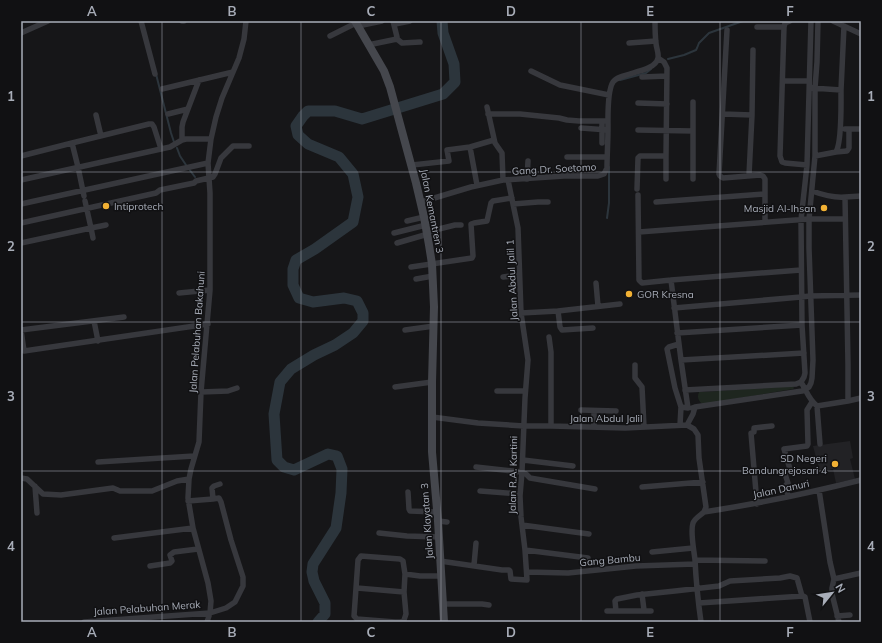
<svg xmlns="http://www.w3.org/2000/svg" width="882" height="643" font-family="Mulish,sans-serif">
<style>
.built{fill:#222225}
.green{fill:#1e261f}
.lines{fill:none;stroke-linecap:round;stroke-linejoin:round}
.stream{stroke:#2c353c;stroke-width:2}
.river{stroke:#2c353c;stroke-width:11}
.street{stroke:#37383d;stroke-width:5.5}
.secondary{stroke:#45474d;stroke-width:8}
.grid{fill:none;stroke:#a8adb8;stroke-width:1;stroke-opacity:0.55}
.poi-dot{fill:#f2b134;stroke:#111113;stroke-width:1.5}
.labels{text-anchor:middle;dominant-baseline:central;stroke-width:3;stroke-linejoin:round;paint-order:stroke}
.street-label{font-size:10px;fill:#a8adb8;stroke:#111113}
.poi-label{font-size:10px;fill:#a8adb8;stroke:#111113;text-anchor:start}
.neatline{fill:none;stroke:#a8adb8;stroke-width:1.5}
.grid-label{font-size:13px;text-anchor:middle;font-weight:bold;fill:#a8adb8}
</style>
<rect width="100%" height="100%" fill="#161618"/>
<path class="built" d="M850,441l3,17 -3,1 5,20 -19,4 -3,-14 -13,3 -7,-26z"/>
<path class="green" d="M793,386l1,2 -1,1 -89,15 -3,-1c-3,-4 -4,-6 -2,-11h3z"/>
<g class="lines">
<path class="stream" d="M668,59l16,-4 12,-5 1,-2 2,-5 10,-10 34,-12
M156,74l15,59 3,9
M620,80l26,-7 5,-4
M177,148l3,8 6,9
M189,169l6,8
M607,218l2,-15v-36"/>
<path class="river" d="M318,622l7,-8v-11l-11,-22 -2,-9 1,-8 23,-36 5,-35 1,-24 -5,-13 -9,-2 -34,16 -10,-3 -7,-7 -3,-46 6,-32 11,-13 23,-14 21,-10 18,-12 10,-12v-8l-6,-12 -13,-3 -31,4 -14,-4 -6,-13v-16l3,-9 19,-11 38,-27 5,-25 -5,-23 -14,-17 -31,-13 -10,-9 -2,-9 7,-10 5,-5h27l27,8 81,-25 12,-12 -1,-18 -11,-31 -1,-12"/>
<path class="street" d="M141,21l14,53
M182,21h2
M790,21l-5,2 -1,4 -4,129 2,6 3,1 22,2
M833,21l28,13
M395,24l15,-3
M358,26l24,-5
M757,27h27
M727,30l-8,144 1,2 3,2 37,-3 3,1 2,3v43
M21,33l27,-12
M330,36l26,-13
M397,39l5,4 18,-1
M629,43l27,-2
M368,45l29,-6v-2l-4,-16
M658,58l6,4 3,6 -1,88v23
M531,71l29,14 49,10
M642,77l25,-1
M783,81h26
M812,88l29,2c0,14 1,52 -5,62l-21,4
M162,89l71,-17
M841,90l3,-64
M638,103l29,1
M487,107l8,36 7,10 1,27
M168,114l20,-5
M488,114h32l39,4 8,2 12,1h29
M723,114l29,1 -3,60
M96,115l5,21
M752,115l1,-65
M602,123v20
M581,128l27,2
M845,129h16
M638,130l55,1v48
M693,131v-29
M182,140v-13l1,-5 16,-42
M470,147l7,38
M836,152l11,-1 2,-3v-19
M21,156l51,-13
M567,157h40
M412,165l37,-4 -2,-11 23,-3 24,-7
M527,179l1,-18
M21,180l149,-33 12,-7 4,-1h25
M637,189l1,-31 2,-2h26
M638,195l1,85 3,3 29,-3
M84,196l-6,-29 -6,-24 77,-19h3l2,3 7,22
M845,197l16,-1
M421,202l50,-15 32,-7 61,-4h34l6,-2 3,-6c0,-13 1,-26 1,-40 0,-11 -1,-37 5,-46 7,-10 42,-9 45,-24 1,-5 -2,-11 -2,-15 -1,-8 -1,-15 -1,-22
M656,202l109,-8
M21,204l187,-41
M513,204l25,-2h10
M407,221l17,-4
M21,223l135,-30 4,-3 34,-7 2,-2 17,-4 2,-3 6,-16 12,-12h16
M427,232l28,-7h6
M639,232l170,-13h36
M394,233l32,-8
M93,238l-2,-10 15,-3
M21,243l70,-15 -6,-27
M397,243l31,-9
M411,267l61,-9 1,-2 -2,-32 3,-1 13,-2 4,-18 2,-2 19,-3
M503,277l16,-2
M416,279l17,-3
M596,283l2,23
M179,293l31,-3
M674,308l127,-11 9,-1 51,-1
M558,311l2,16 2,3 31,-2
M521,313l37,-2 62,-7
M124,317l-103,13 3,21 184,-27
M94,321l4,20
M405,330l29,-4
M677,333l125,-8
M549,337l2,15v74
M679,344l-10,3 -2,2 8,39 6,19
M681,360l123,-7
M635,365v13l7,9 2,40
M801,382c5,8 8,18 16,24l31,-5v-37l-3,-167c-12,1 -22,-2 -33,-6
M395,387l37,-5
M685,390l111,-6 5,-2 3,-5 1,-4 -3,-48 -1,-105 6,-55 4,-144
M497,391h28
M201,392l27,-1 9,-3
M848,401l13,-3
M817,406l3,38
M695,407l107,-16 7,-4 2,-4 1,-5 1,-18 -4,-112v-29l6,-63v-68l2,-26 1,-41
M581,410l35,1
M594,411v16
M432,417l46,6 46,3h27l74,2 62,-3 7,4 4,6 1,23 7,49 -2,5
M680,425l1,-18 7,1 -7,-48 -10,-80 130,-10
M687,425l6,-11 2,-7 -3,1
M523,460l50,6
M98,462l96,-6
M476,467l46,5 4,2 4,4 65,11
M21,478l6,1 16,15 18,1 52,-7 7,3h32l25,-10 12,-2
M35,486l2,27
M642,487l61,-5
M819,490l11,72 4,17 -2,9v6l7,28
M480,491l40,3
M408,492l1,17 1,2 27,1
M788,497l-2,-12 2,-2 -4,-12 6,-2 -6,-20 23,-3 1,-2 -1,-34 5,-8
M188,501l25,-2 -1,-11 2,-2 6,-2
M757,504l-6,-71 3,-1v-4l18,-2
M704,512c53,-8 105,-19 157,-32
M438,521l9,1
M522,525l67,9
M379,533l28,3 32,1
M114,538l79,-10
M525,550l63,8
M652,552l41,-4
M695,560l70,1
M440,561l62,9h7l1,1 1,8 16,1 -2,-30 -4,-33 -1,-21 2,-24 3,-74 3,-38 -7,-47 -3,-85 -10,-48
M474,565l2,-22
M150,566l20,-3 2,-2 -2,-6 4,-3 24,-3
M527,572l41,1 39,-4 29,-3 59,-2
M405,574l-1,18 2,22 -2,6 -3,2h-6l-38,-3 -3,-3 4,-56 3,-4 39,3 3,2 2,13 15,2h21
M834,579l27,-6
M357,588l47,4
M642,594l2,16
M699,603l104,-7 2,1 5,25
M447,604h35l7,1
M607,611h44
M616,611l-1,-10 2,-2 20,-4 38,-4 44,-5 11,-5 50,-3 10,-2 7,2 5,18
M837,616l13,-1
M84,622l126,-9 16,-5 9,-6 8,-16v-9l-12,-37 -10,-38 -2,-4 -6,1
M207,622l3,-9 1,-12 -3,-18 -15,-55 -5,-30 1,-19 2,-10 8,-27 2,-50 9,-102v-97l-2,-30 3,-24 5,-22 6,-19 17,-40 5,-19 2,-18
M701,622c-3,-21 -5,-41 -6,-62 -1,-10 -5,-28 -2,-37 2,-5 8,-8 11,-11"/>
<path class="secondary" d="M355,21l29,50 6,16 26,96 8,34 5,28 3,19 2,43 -2,75v70l6,69 6,101"/>
</g>
<path class="grid" d="M162,21v601M301,21v601M441,21v601M581,21v601M720,21v601M21,172h840M21,322h840M21,471h840"/>
<g class="poi-dot">
<circle cx="106" cy="206" r="4"/>
<circle cx="824" cy="208" r="4"/>
<circle cx="629" cy="294" r="4"/>
<circle cx="835" cy="464" r="4"/>
</g>
<g class="labels">
<g class="street-label">
<text transform="translate(554 169) rotate(-3)">Gang Dr. Soetomo</text>
<text transform="translate(432 211) rotate(79)">Jalan Kemantren 3</text>
<text transform="translate(512 280) rotate(-93)">Jalan Abdul Jalil 1</text>
<text transform="translate(197 332) rotate(-86)">Jalan Pelabuhan Bakahuni</text>
<text x="606" y="418">Jalan Abdul Jalil</text>
<text transform="translate(513 475) rotate(-89)">Jalan R.A. Kartini</text>
<text transform="translate(781 489) rotate(-12)">Jalan Danuri</text>
<text transform="translate(427 521) rotate(-94)">Jalan Klayatan 3</text>
<text transform="translate(610 560) rotate(-5)">Gang Bambu</text>
<text transform="translate(147 608) rotate(-4)">Jalan Pelabuhan Merak</text>
</g>
<g class="poi-label">
<text x="114" y="206">Intiprotech</text>
<text x="816" y="208" text-anchor="end">Masjid Al-Ihsan</text>
<text x="637" y="294">GOR Kresna</text>
<text x="827" y="458" text-anchor="end">SD Negeri<tspan x="827" dy="12">Bandungrejosari 4</tspan></text>
</g>
</g>
<rect width="882" height="643" fill="none" stroke="#111113" stroke-width="44"/>
<g transform="translate(832 593) rotate(60)" stroke="#111113" stroke-width="3" paint-order="stroke">
<path d="M0-3L7 15L0 10L-7 15Z" fill="#a8adb8"/>
<text y="-6" font-size="11" font-weight="bold" text-anchor="middle" fill="#a8adb8">N</text>
</g>
<rect x="22" y="22" width="838" height="599" class="neatline"/>
<g class="grid-label">
<text x="92" y="16">A</text>
<text x="232" y="16">B</text>
<text x="371" y="16">C</text>
<text x="511" y="16">D</text>
<text x="650" y="16">E</text>
<text x="790" y="16">F</text>
<text x="11" y="101">1</text>
<text x="871" y="101">1</text>
<text x="11" y="251">2</text>
<text x="871" y="251">2</text>
<text x="11" y="401">3</text>
<text x="871" y="401">3</text>
<text x="11" y="551">4</text>
<text x="871" y="551">4</text>
<text x="92" y="637">A</text>
<text x="232" y="637">B</text>
<text x="371" y="637">C</text>
<text x="511" y="637">D</text>
<text x="650" y="637">E</text>
<text x="790" y="637">F</text>
</g>
</svg>
